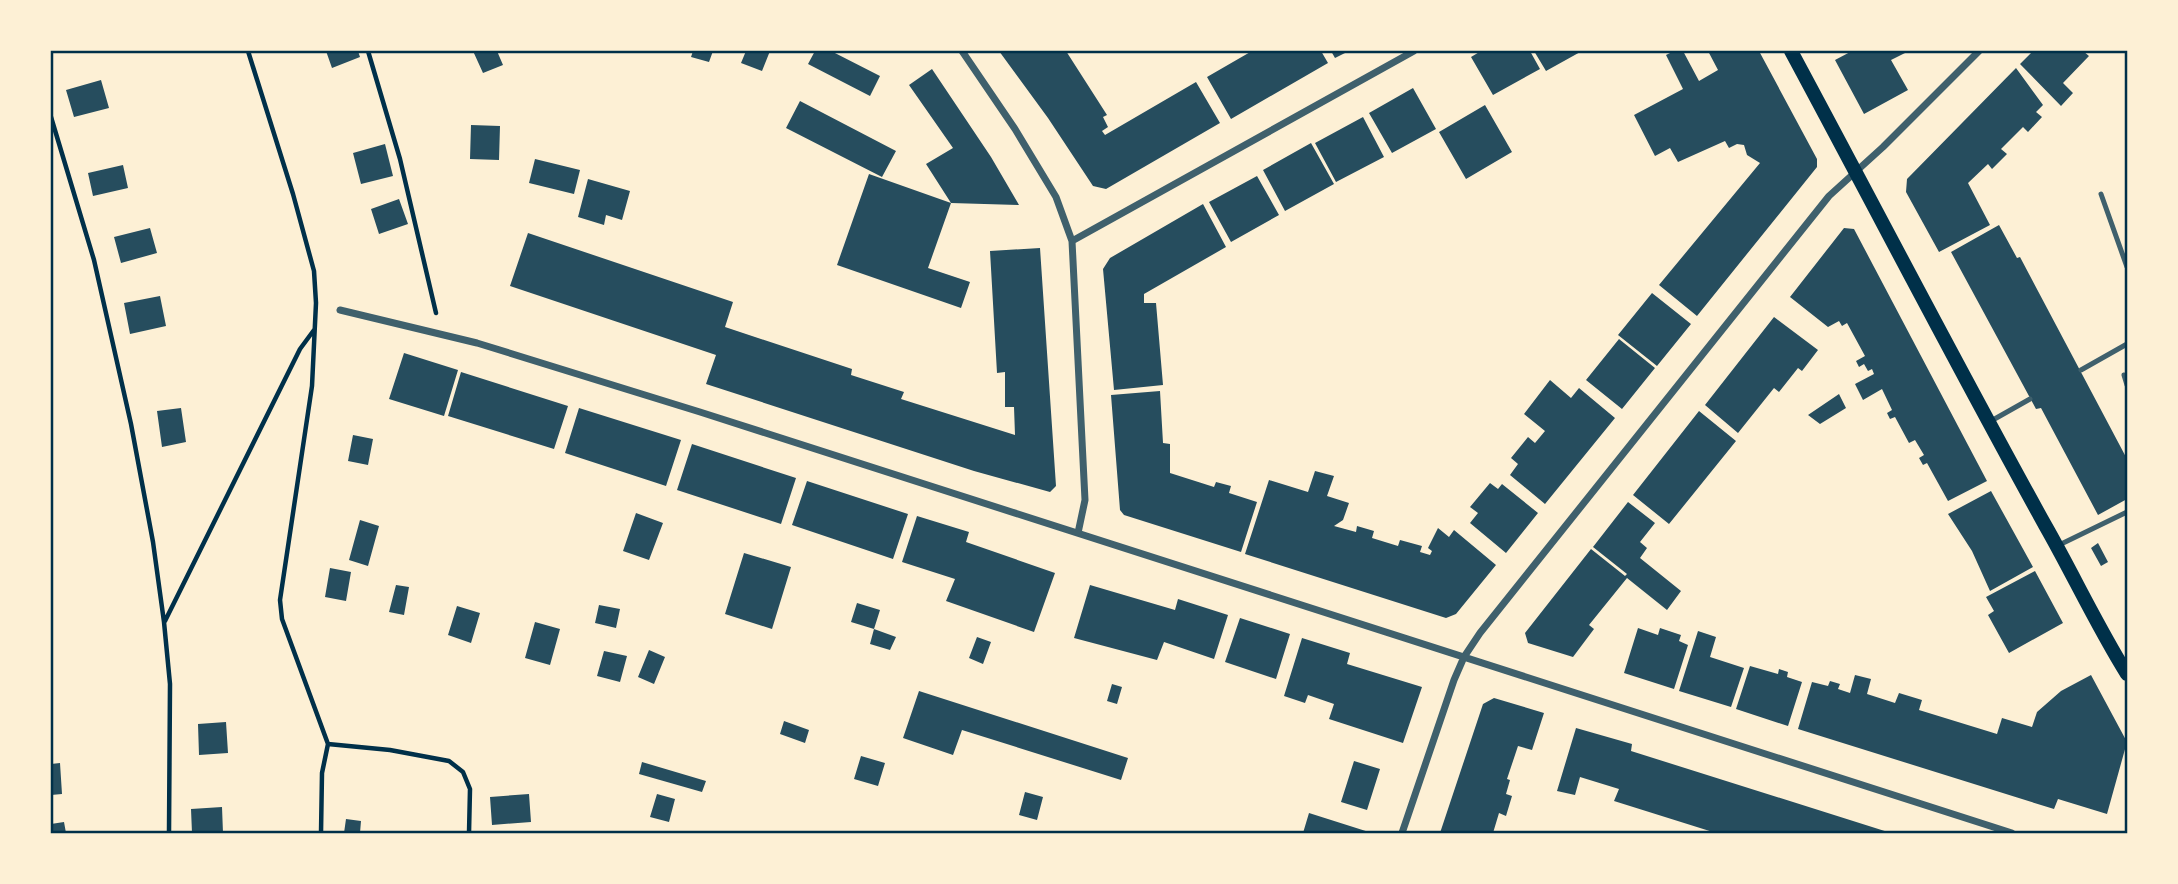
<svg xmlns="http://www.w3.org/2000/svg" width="2178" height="884" font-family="Jost,sans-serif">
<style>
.building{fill:#264d5e}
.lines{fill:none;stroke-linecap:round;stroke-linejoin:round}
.path{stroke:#003049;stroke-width:4.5}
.service{stroke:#3f606c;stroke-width:5}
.minor{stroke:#3f606c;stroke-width:7}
.secondary{stroke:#003049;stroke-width:14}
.neatline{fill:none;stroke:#003049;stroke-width:2.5}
</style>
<rect width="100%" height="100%" fill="#fdf0d5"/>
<path class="building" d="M326,51h32l2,6 -28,11z
M473,51h24l6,14 -20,8z
M693,51h20l-4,11 -18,-5z
M746,51h24l-8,20 -21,-8z
M815,51h16l49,25 -10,20 -62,-32z
M999,51h67l41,64 -4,2 5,10 -6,4 3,4 91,-53 24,41 -114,66 -13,-3 -45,-68z
M1252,51h69l7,12 -97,56 -24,-42z
M1331,51h18l-14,7z
M1481,51h49l10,18 -47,26 -22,-38z
M1534,51h48l-36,20z
M1674,51h9l16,30 19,-11 -10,-19h51l58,108v8l-120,149 -38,-31 101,-122 -13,-8 -3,-10 -7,-1 -8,4 -4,-7 -47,21 -8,-14 -15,8 -21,-41 49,-26 -17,-34z
M1852,51h57l-18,9 17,30 -44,24 -29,-54z
M2033,51h50l6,5 -26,27 10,10 -12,13 -41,-42z
M2016,68l27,37 -7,7 6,5 -14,15 -5,-5 -22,22 6,5 -15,15 -4,-5 -20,19 22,42 -51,27 -33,-60 1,-13z
M932,69l59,88 28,48 -68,-2 -23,65 42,14 -9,26 -124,-43 32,-91 82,29 -25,-39 27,-16 -44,-63z
M101,80l8,28 -35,9 -8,-27z
M1413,88l23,41 -44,24 -23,-40z
M800,101l96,50 -14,26 -96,-49z
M1485,105l27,47 -46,27 -27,-47z
M1363,117l21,40 -48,25 -21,-39z
M471,125l29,1 -1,34 -29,-1z
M1311,143l23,41 -49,27 -22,-41z
M385,144l8,32 -32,8 -8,-31z
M535,159l45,11 -6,24 -45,-11z
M123,165l5,23 -35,8 -5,-23z
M1257,176l22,39 -48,27 -22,-40z
M588,179l42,12 -8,29 -16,-5 -2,10 -26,-8z
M399,199l9,25 -29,10 -8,-25z
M1203,204l23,43 -82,47v9h12l7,82 -49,5 -11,-121 7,-11z
M1999,225l18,33 3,-1 107,202v40l-29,16 -57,-107 -5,1 -85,-157z
M150,228l7,25 -36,10 -7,-26z
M1844,228l10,1 133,252 -39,20 -21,-38 -4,2 -4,-7 5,-3 -9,-15 -6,3 -14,-26 -5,2 -3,-6 5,-3 -10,-21 -19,11 -8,-16 19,-10 -2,-5 -4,2 -4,-7 -5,3 -3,-6 9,-5 -18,-33 -5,3 -3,-5 -11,6 -38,-30z
M528,233l205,69 -8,25 127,42 -1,6 53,17 -3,7 114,36 -1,-28h-9v-35l-8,1 -7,-122 50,-3 16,238 -6,6 -76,-21 -268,-87 10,-29 -206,-69z
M1652,293l39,31 -34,42 -39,-31z
M160,296l6,30 -36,8 -6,-31z
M1774,317l44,33 -16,21 -4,-3 -19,24 -5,-4 -36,45 -33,-28z
M1619,339l36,29 -33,41 -36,-29z
M404,353l54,17 -14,46 -55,-17z
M461,372l107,34 -14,43 -106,-33z
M1550,380l21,18 8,-10 36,30 -70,86 -35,-29 8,-11 -7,-6 17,-21 7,6 10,-12 -21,-17z
M1160,391l3,52 7,1v29l44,14 2,-5 15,4 -2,7 28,9 -16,50 -117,-37 -4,-5 -9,-115z
M1839,394l7,14 -26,16 -12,-9z
M181,408l5,34 -24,5 -5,-36z
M579,408l102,32 -15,46 -101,-33z
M1699,411l37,30 -67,83 -36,-29z
M353,435l20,4 -5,26 -20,-4z
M692,444l104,34 -15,46 -104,-34z
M1315,471l19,5 -7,20 22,7 -6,17 -9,6 22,6 1,-6 17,5 -2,7 26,8 2,-6 22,6 -2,6 10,3 2,-4 -4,-3 10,-20 11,9 5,-7 42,35 -40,49 -10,4 -201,-64 24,-74 39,12z
M807,481l101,33 -15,45 -101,-34z
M1490,483l8,6 4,-5 36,29 -32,40 -36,-30 8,-10 -8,-6z
M1991,491l42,76 -43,24 -18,-40 -24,-37z
M1628,502l27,21 -15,19 7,6 -7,10 41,33 -14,19 -40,-32 -38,47 5,4 -21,28 -45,-14 -3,-10 66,-84 34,27 2,-2 -34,-27z
M636,513l27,10 -14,37 -26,-9z
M917,516l52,16 -3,10 89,31 -21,59 -88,-31 9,-22 -53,-17z
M360,520l19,6 -11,40 -19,-6z
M2098,543l10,19 -7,4 -10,-18z
M744,553l47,14 -19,62 -47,-15z
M330,568l21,4 -5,29 -21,-4z
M2035,571l28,52 -54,30 -21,-38 6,-4 -8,-14z
M396,585l13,2 -5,28 -15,-3z
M1090,585l85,25 3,-11 50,16 -14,44 -50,-17 -7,18 -83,-22z
M857,603l23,7 -6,19 22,8 -6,13 -20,-6 4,-15 -23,-7z
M599,605l21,4 -4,19 -21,-5z
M457,606l23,7 -9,30 -23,-8z
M1240,618l50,16 -14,45 -51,-17z
M535,622l25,7 -10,36 -25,-7z
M1638,628l20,7 2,-7 21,7 -2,6 9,4 -14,44 -50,-16z
M1698,631l18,6 -6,20 34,11 -13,39 -52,-16z
M977,637l14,5 -8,22 -14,-6z
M1302,638l48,15 -3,11 75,23 -19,56 -74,-24 5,-15 -26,-9 -3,8 -21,-7z
M649,650l16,7 -11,27 -16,-7z
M604,651l23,5 -7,26 -23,-6z
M1750,666l28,8 1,-5 9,3 -1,5 15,5 -14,44 -52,-17z
M1855,675l16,4 -4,15 28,9 4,-10 23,7 -3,10 78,24 5,-16 30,9 5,-15 24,-21 30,-16 36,67 -20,72 -49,-15 -4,10 -256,-80 14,-47 16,4 2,-5 10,3 -2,5 12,4z
M1112,684l10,3 -5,17 -10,-3z
M919,691l209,67 -7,22 -159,-50 -9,25 -50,-17z
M1494,698l50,15 -12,37 -14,-4 -11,33 3,1 -4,14 6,2 -6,20 -7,-3 -6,20h-53l43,-129z
M784,721l25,9 -4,13 -25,-9z
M226,722l2,31 -29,2 -1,-31z
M1576,728l56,16 -1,7 260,82h-175l-102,-32 5,-12 -39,-12 -5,18 -18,-4z
M861,756l24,7 -7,23 -24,-7z
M1354,761l26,8 -13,41 -26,-8z
M642,762l64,19 -4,11 -63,-18z
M60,763l2,31 -11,1v-31z
M1025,792l18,5 -6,23 -18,-5z
M529,794l2,28 -39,3 -2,-28z
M657,794l18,5 -6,23 -19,-5z
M222,807l1,26h-31l-1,-24z
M1309,813l63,20h-69z
M346,819l15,2 -1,12h-16z
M64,822l2,11h-15v-9z"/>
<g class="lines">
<path class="path" d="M248,51l45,143 21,77 2,32 -4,83 -32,214 2,19 46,125 -6,29 -1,60
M368,51l32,108 36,154
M51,117l43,143 37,164 22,118 11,80 6,62 -1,149
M165,621l135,-272 14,-19
M328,744l62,6 59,11 14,11 7,17 -1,44"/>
<path class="service" d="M2101,194l26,73
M2081,370l46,-26
M2124,375l3,10
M1991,421l39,-22
M2057,546l70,-34"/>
<path class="minor" d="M962,51l53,78 41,68 16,44 13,259 -7,33
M1072,241l342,-190
M340,310l137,33 223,69 1312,421
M1402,833l52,-153 10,-23 16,-24 349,-437 54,-49 96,-96"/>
<path class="secondary" d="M1791,51c85,158 167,317 254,474 28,49 52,101 82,149"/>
</g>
<rect width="2178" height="884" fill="none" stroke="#fdf0d5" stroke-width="105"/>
<rect x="52" y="52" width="2074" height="780" class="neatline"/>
</svg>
